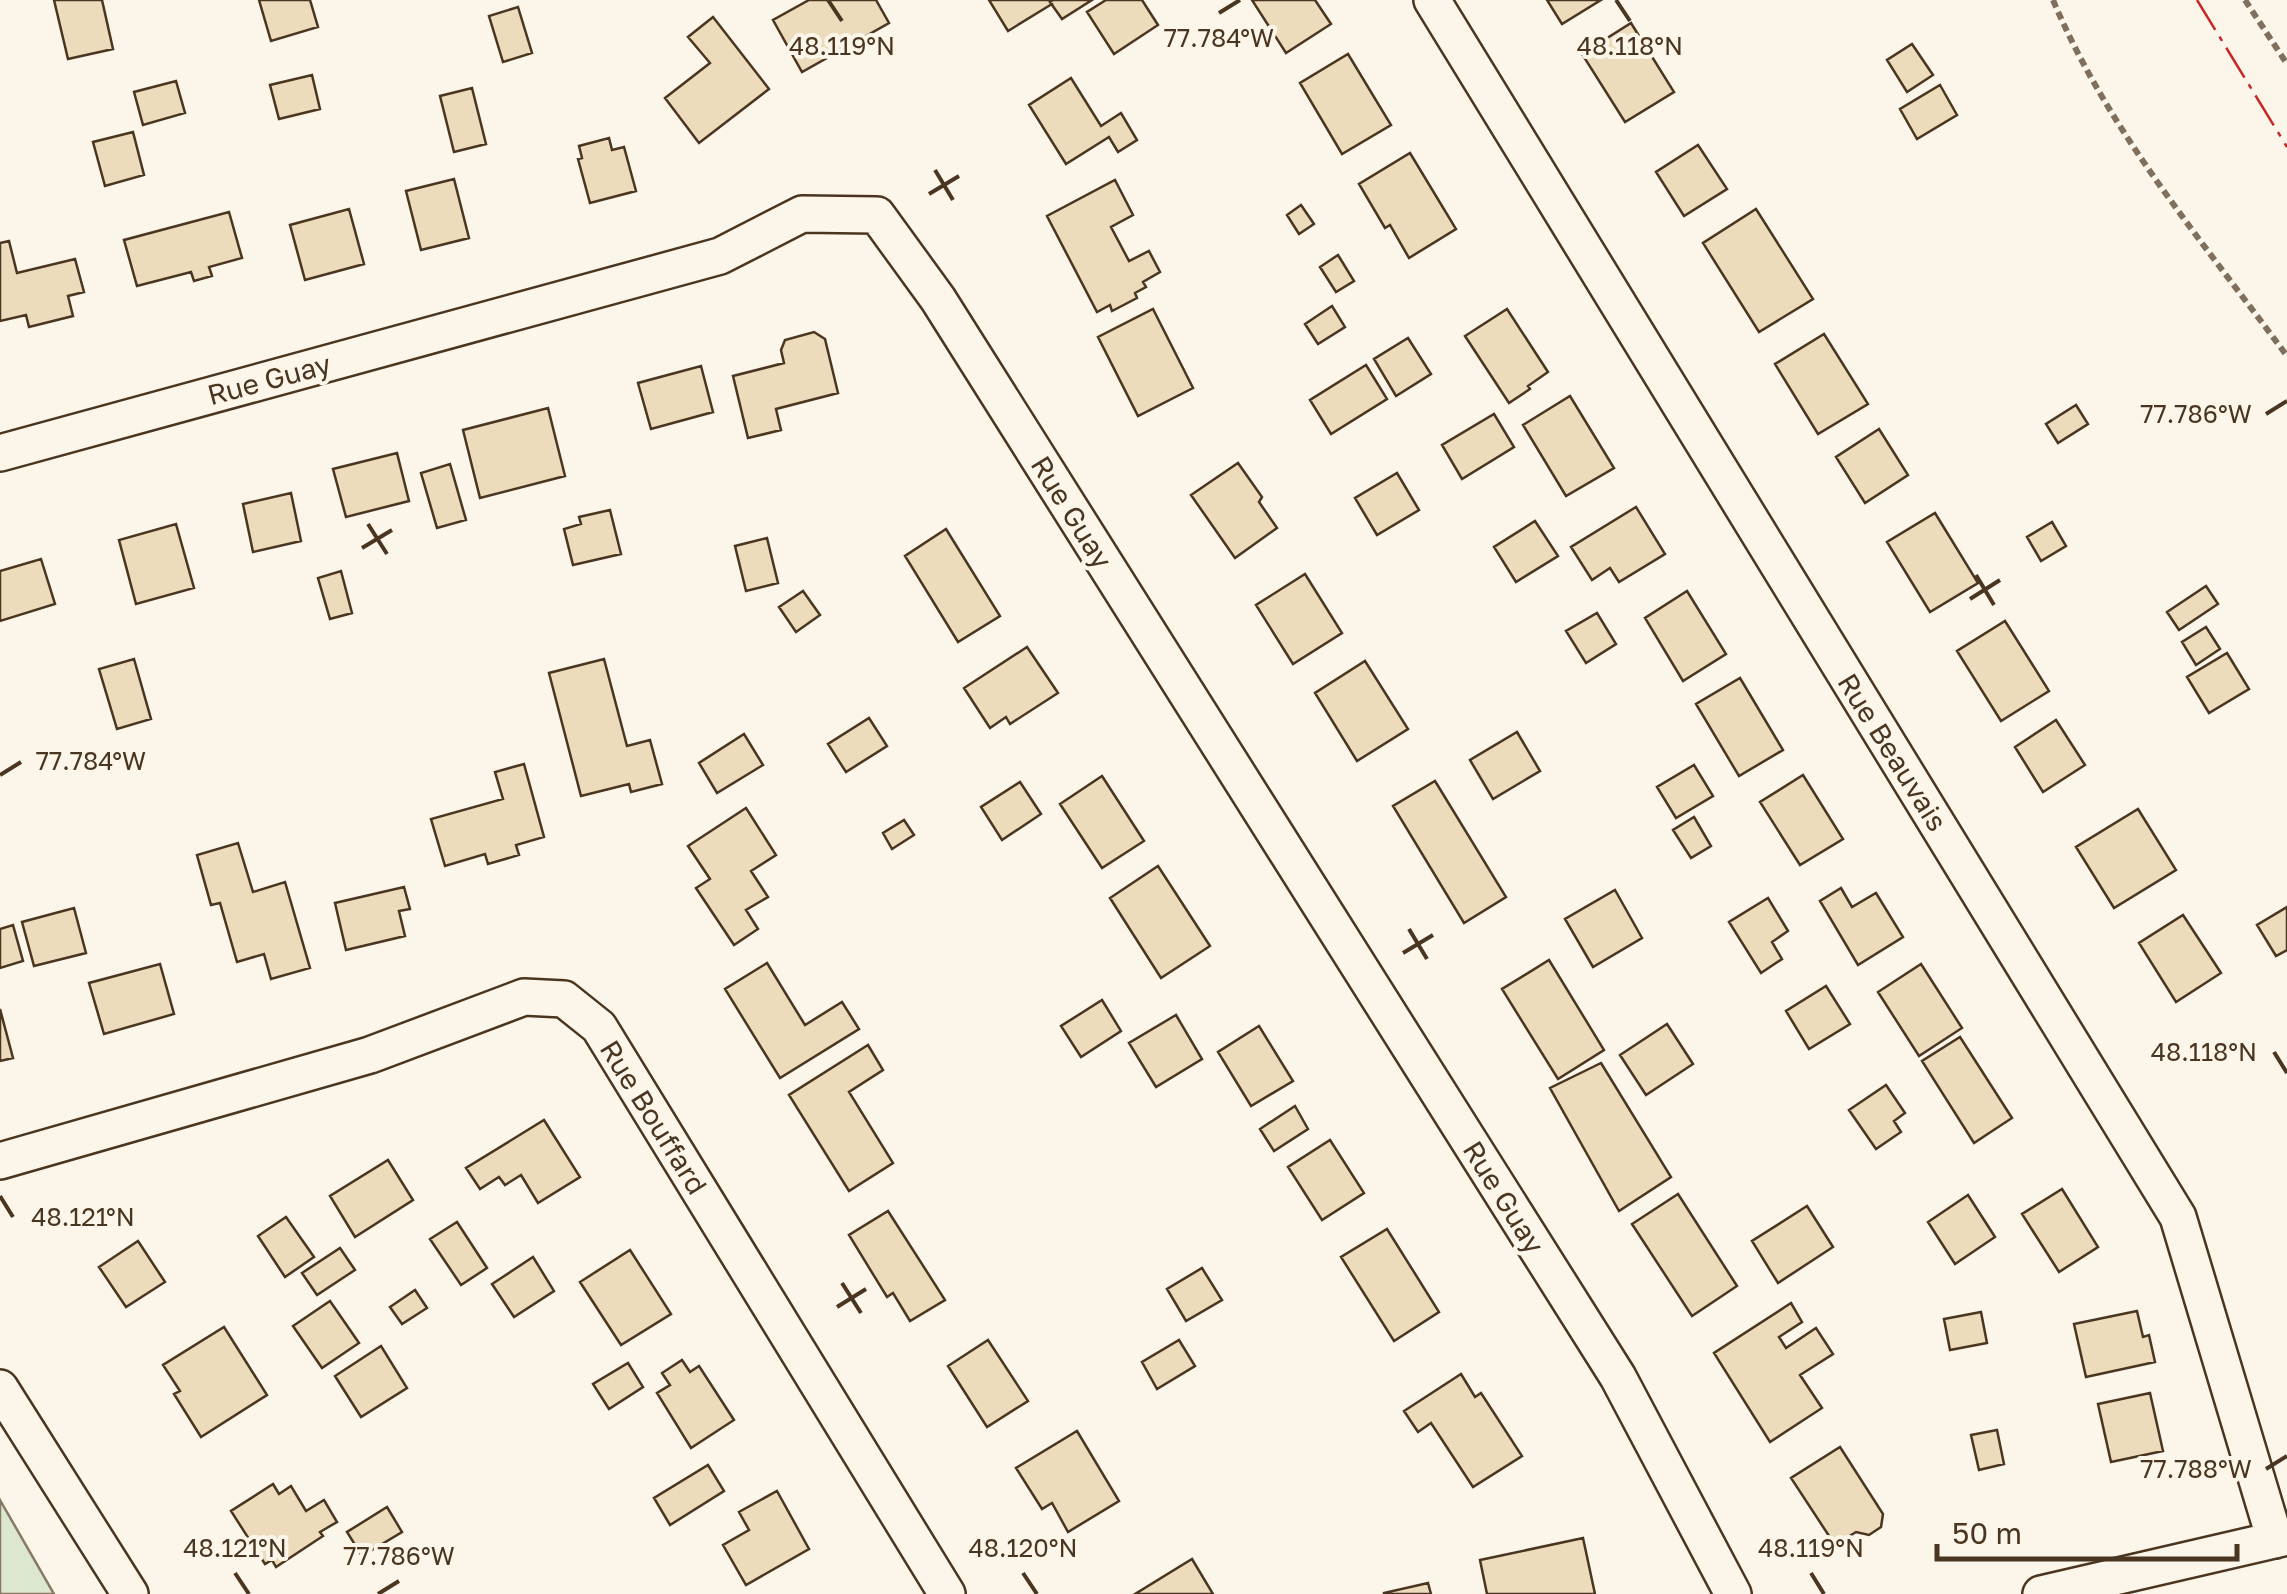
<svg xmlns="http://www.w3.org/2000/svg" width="2287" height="1594" font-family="'Golos Text',sans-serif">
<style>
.green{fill:#dce7d0;stroke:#887966;stroke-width:2.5}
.building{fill:#ecdcbc;stroke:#4a3520;stroke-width:2.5}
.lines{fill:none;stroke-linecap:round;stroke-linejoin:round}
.street-casing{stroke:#4a3520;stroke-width:40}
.path{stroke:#7f6f5c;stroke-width:6;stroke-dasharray:8 5;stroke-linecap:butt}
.street{stroke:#fbf6e9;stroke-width:35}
.power{stroke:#c62828;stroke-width:2.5;stroke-dasharray:35 8 5 8;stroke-linecap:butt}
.ticks{fill:none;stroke:#4a3520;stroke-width:4}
.labels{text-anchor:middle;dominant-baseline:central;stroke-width:8;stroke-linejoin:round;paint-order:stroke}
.street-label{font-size:28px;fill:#4a3520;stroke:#fbf6e9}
.ticks-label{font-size:25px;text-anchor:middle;fill:#4a3520;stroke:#fbf6e9;stroke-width:8;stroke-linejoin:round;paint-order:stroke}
</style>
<rect width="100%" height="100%" fill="#fbf6e9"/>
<path class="green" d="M0,1500l54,94h-54z"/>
<path class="building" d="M54,0h48l11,49 -45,10z
M259,0h51l8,27 -47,14z
M809,0h67l13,23 -87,49 -29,-52z
M989,0h60l3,4 -44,27z
M1053,0h39l-30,19 -12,-17z
M1106,0h36l16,25 -44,29 -27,-42z
M1252,0h63l16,24 -45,29z
M1547,0h54l-39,24z
M518,7l14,46 -29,9 -14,-46z
M713,17l56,72 -70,54 -34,-45 45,-35 -22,-26z
M1631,23l43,69 -49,30 -43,-68z
M1912,44l21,31 -26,17 -20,-32z
M1348,54l43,71 -49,29 -42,-71z
M312,75l8,34 -41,10 -9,-34z
M1071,78l30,48 20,-13 16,27 -19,12 -9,-15 -43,27 -37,-59z
M176,81l9,32 -42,12 -9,-33z
M1940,85l17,30 -40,24 -17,-30z
M472,88l14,56 -32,8 -14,-56z
M133,132l11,43 -39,11 -12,-44z
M609,138l3,12 12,-3 12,44 -46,12 -12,-44 4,-1 -3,-12z
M1698,145l29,44 -43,27 -28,-44z
M1410,153l46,76 -47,29 -19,-33 -5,3 -26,-44z
M454,179l15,59 -48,12 -15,-59z
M1115,180l18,35 -22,12 18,34 20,-10 11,21 -17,10 3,5 -11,6 2,5 -25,13 -2,-6 -13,7 -50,-96z
M1301,205l13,19 -15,10 -12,-19z
M349,209l15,55 -59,16 -15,-55z
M1756,209l57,90 -54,33 -56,-89z
M229,212l13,46 -33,9 3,9 -18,5 -3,-9 -54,14 -13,-46z
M9,241l8,32 58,-14 9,33 -16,4 5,20 -44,11 -3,-12 -26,6v-78z
M1338,255l16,26 -18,11 -16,-25z
M1332,306l13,21 -27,17 -13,-20z
M1153,309l40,79 -55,28 -40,-79z
M1507,309l41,63 -20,14 2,3 -21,14 -44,-67z
M814,332l11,7 13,54 -62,16 5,21 -33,8 -15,-62 51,-13 -3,-13 4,-10z
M1824,334l44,70 -50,30 -43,-70z
M1408,338l23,36 -35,22 -22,-37z
M1366,365l21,34 -56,35 -21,-34z
M701,366l12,46 -62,17 -13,-46z
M1570,396l44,72 -48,28 -43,-71z
M2076,405l12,19 -30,19 -12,-19z
M548,408l17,68 -85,22 -17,-68z
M1494,414l20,33 -52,32 -20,-34z
M1879,429l29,46 -43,28 -29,-46z
M397,453l12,48 -63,16 -13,-48z
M1238,463l24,34 -3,5 18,26 -42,30 -44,-63z
M450,464l16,56 -29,8 -16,-55z
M1397,473l22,37 -42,25 -22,-37z
M291,493l10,48 -48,11 -10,-48z
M1636,507l29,47 -46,28 -9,-14 -18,12 -21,-33z
M610,510l11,44 -48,11 -9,-36 17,-5 -2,-7z
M1935,513l43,70 -48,29 -43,-70z
M1535,521l23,35 -42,26 -22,-35z
M2052,522l14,24 -25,15 -14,-24z
M176,524l18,64 -58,16 -17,-64z
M946,529l54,87 -42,26 -53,-86z
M767,538l11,45 -32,8 -11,-45z
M41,559l14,45 -55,17v-50z
M341,571l11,42 -22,6 -12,-41z
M1305,574l37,59 -49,31 -37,-59z
M2206,586l12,18 -39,26 -12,-18z
M803,591l17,24 -24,17 -17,-25z
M1687,591l39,63 -43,27 -38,-63z
M1597,613l19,31 -30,19 -20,-32z
M2005,621l44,70 -48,30 -44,-70z
M2206,627l14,22 -24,16 -14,-23z
M1027,647l31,46 -48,31 -4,-7 -16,11 -26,-40z
M2227,653l22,36 -40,24 -22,-36z
M134,659l17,60 -34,10 -18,-60z
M604,659l23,87 23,-6 12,44 -31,8 -2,-8 -48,12 -32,-123z
M1365,661l43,68 -51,32 -42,-68z
M1740,678l43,72 -44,26 -43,-72z
M869,718l18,28 -41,26 -18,-28z
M2056,720l29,45 -42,27 -28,-45z
M1517,732l23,39 -47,28 -23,-39z
M744,734l19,31 -46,28 -18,-30z
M524,764l20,73 -28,8 3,10 -31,9 -3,-10 -40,12 -14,-47 72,-20 -8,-27z
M1694,765l19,31 -37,22 -19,-31z
M1803,775l40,64 -43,26 -40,-63z
M1102,776l42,65 -42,27 -42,-64z
M1435,781l71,116 -42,26 -71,-117z
M1020,782l21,32 -39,26 -21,-33z
M746,808l30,47 -25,16 17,26 -22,13 12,19 -24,16 -38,-57 14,-9 -22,-33z
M2138,809l38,61 -62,38 -38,-61z
M1694,817l17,29 -20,12 -18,-28z
M904,820l10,15 -22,14 -9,-16z
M238,843l15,49 32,-10 25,86 -39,11 -7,-25 -27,8 -17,-59 -9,2 -14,-50z
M1158,866l52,80 -49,32 -51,-80z
M404,887l6,22 -11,2 6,25 -59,14 -11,-47z
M1841,888l11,19 24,-14 27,44 -45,28 -38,-64z
M1615,890l27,48 -49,29 -28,-48z
M1768,898l20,33 -16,11 10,17 -21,14 -32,-51z
M2287,907v43l-11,6 -19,-31z
M74,908l12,45 -52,13 -12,-44z
M2183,915l38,58 -45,29 -37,-59z
M13,925l10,36 -23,7v-39z
M1549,960l55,90 -46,29 -56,-90z
M767,963l38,62 37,-23 17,27 -79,49 -55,-89z
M160,964l14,50 -70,20 -15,-51z
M1921,964l41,64 -43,28 -41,-64z
M1826,986l24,38 -41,25 -23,-38z
M1102,1000l19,31 -40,26 -20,-31z
M0,1009l13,49 -13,3z
M1176,1015l26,44 -46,28 -27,-44z
M1667,1024l26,40 -47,31 -26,-40z
M1259,1026l34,55 -42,25 -33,-54z
M1960,1037l52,81 -38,25 -52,-82z
M868,1045l15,25 -34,22 44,71 -44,28 -60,-96z
M1601,1063l70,114 -52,34 -69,-123z
M1886,1085l19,28 -11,8 7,11 -25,17 -27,-39z
M1295,1106l13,23 -34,22 -14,-22z
M544,1120l36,57 -42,26 -17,-28 -16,10 -6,-8 -19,12 -14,-21z
M1330,1140l34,53 -42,27 -34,-53z
M388,1160l25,40 -58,37 -25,-41z
M2062,1189l36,58 -39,25 -37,-58z
M1678,1194l59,92 -45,30 -60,-92z
M1968,1195l27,42 -40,27 -27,-42z
M1807,1206l26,41 -55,36 -26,-42z
M888,1211l57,89 -35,21 -17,-28 -6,4 -38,-62z
M286,1217l28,40 -29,20 -27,-41z
M457,1222l30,46 -26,17 -31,-46z
M1387,1229l52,83 -45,29 -53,-84z
M138,1241l27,41 -39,25 -27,-40z
M340,1248l15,22 -38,25 -15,-22z
M630,1250l41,64 -50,31 -41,-63z
M533,1257l21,34 -40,26 -22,-33z
M1202,1268l20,32 -36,21 -19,-32z
M415,1290l12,18 -25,16 -12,-17z
M330,1301l29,42 -37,25 -29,-42z
M1791,1303l11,19 -23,15 7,11 30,-20 17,26 -33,21 22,33 -52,34 -56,-89z
M2137,1311l6,26 6,-2 6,27 -69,15 -12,-53z
M1981,1312l6,31 -37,7 -6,-31z
M224,1327l43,68 -66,42 -27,-43 6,-3 -17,-26z
M988,1340l40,61 -41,26 -39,-61z
M1179,1340l16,26 -38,23 -15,-27z
M381,1346l26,42 -46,29 -26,-41z
M682,1360l8,12 9,-6 35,54 -43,28 -34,-55 13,-8 -8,-12z
M628,1363l15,24 -34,22 -16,-25z
M1461,1374l14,23 6,-4 41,63 -49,31 -42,-64 -13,9 -14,-21z
M2150,1393l13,58 -52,11 -13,-58z
M1997,1430l7,34 -25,6 -8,-35z
M1077,1431l42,70 -51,31 -16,-29 -10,6 -26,-41z
M1840,1447l43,67 -2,13 -12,8 -13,-3 -21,13 -44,-67z
M708,1465l16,26 -54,34 -16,-27z
M273,1484l6,10 12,-8 15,25 18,-11 13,22 -17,10 3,4 -47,31 -4,-7 -7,4 -34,-53z
M777,1491l32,58 -63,36 -23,-40 26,-15 -10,-18z
M387,1507l15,25 -40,24 -15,-24z
M1583,1538l12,56h-108l-7,-34z
M1192,1559l21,35h-78z
M1428,1583l3,11h-47v-1z"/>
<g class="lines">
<defs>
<path id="street" d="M1432,0l746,1217 97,323
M0,453l720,-197 82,-42 75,1 61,84 680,1078 115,217
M0,1161l370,-106 154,-58 40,2 35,28 348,567
M0,1388l130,206
M2041,1594l246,-57"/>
</defs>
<use href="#street" class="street-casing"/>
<path class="path" d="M2053,0c55,131 150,242 234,356
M2245,0l42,64"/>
<use href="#street" class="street"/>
<path class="power" d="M2197,0l90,147"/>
</g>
<path class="ticks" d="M828,0l14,21M1616,0l14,21M1219,13l21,-13M935,170l18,30M929,194l30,-18M2266,414l21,-13M368,524l19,30M362,548l30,-18M1976,575l18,30M1970,599l30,-19M0,775l21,-13M1409,929l18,30M1403,953l30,-18M2274,1052l13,21M0,1196l13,21M842,1283l19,30M837,1307l29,-18M2266,1469l21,-13M235,1573l14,21M1023,1573l14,21M1811,1573l13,21M378,1594l21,-13"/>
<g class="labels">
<g class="street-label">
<text transform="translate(269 379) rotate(-15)">Rue Guay</text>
<text transform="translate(1072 512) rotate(58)">Rue Guay</text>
<text transform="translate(1893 752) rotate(58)">Rue Beauvais</text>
<text transform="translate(654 1117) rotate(58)">Rue Bouffard</text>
<text transform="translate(1504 1197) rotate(58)">Rue Guay</text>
</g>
</g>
<g class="ticks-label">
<text x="1219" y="47">77.784°W</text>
<text x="842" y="55">48.119°N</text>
<text x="1630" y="55">48.118°N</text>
<text x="2196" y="423">77.786°W</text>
<text x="91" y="770">77.784°W</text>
<text x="2204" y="1061">48.118°N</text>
<text x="83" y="1226">48.121°N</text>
<text x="2196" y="1478">77.788°W</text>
<text x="235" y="1557">48.121°N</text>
<text x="1023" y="1557">48.120°N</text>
<text x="1811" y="1557">48.119°N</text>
<text x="399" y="1565">77.786°W</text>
</g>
<path d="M1937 1544v15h300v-15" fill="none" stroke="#4a3520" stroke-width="5"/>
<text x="1952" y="1544" font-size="30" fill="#4a3520" stroke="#fbf6e9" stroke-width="8" paint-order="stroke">50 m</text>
</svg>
